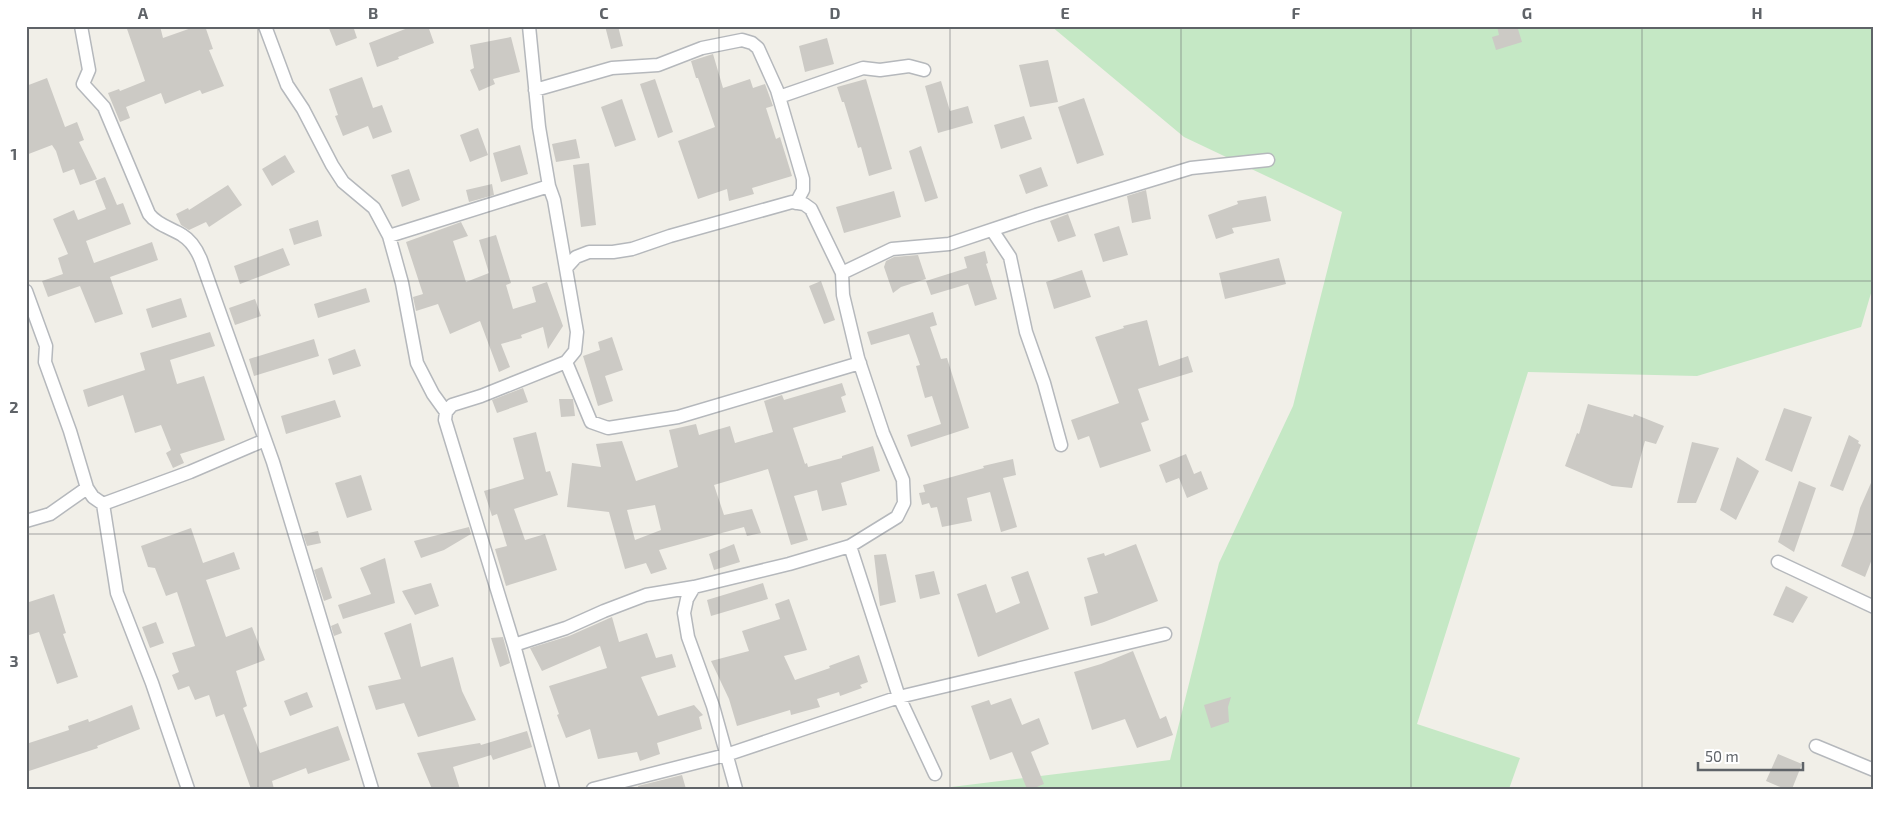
<svg xmlns="http://www.w3.org/2000/svg" width="1900" height="815" font-family="'Exo 2',sans-serif">
<style>
.green{fill:#c5e8c5}
.building{fill:#cccac5;fill-rule:evenodd}
.lines{fill:none;stroke-linecap:round;stroke-linejoin:round}
.street-casing{stroke:#b5b8bc;stroke-width:15}
.street{stroke:#fff;stroke-width:12}
.grid{fill:none;stroke:#5f6368;stroke-width:1;stroke-opacity:0.55}
.neatline{fill:none;stroke:#5f6368;stroke-width:2}
.grid-label{font-size:16px;text-anchor:middle;font-weight:bold;fill:#5f6368}
</style>
<rect width="100%" height="100%" fill="#f1efe8"/>
<path class="green" d="M1051,26h823v257l-13,44 -164,49 -169,-4 -111,352 103,34 -11,31h-574l235,-29 49,-197 74,-157 49,-194 -158,-75z"/>
<path class="building" d="M126,26h34l3,12 34,-12h8l8,23 -4,1 15,36 -22,8 -2,-4 -35,14 -4,-11 -35,14 4,11 -10,4 -12,-29 11,-4 1,2 25,-10z
M328,26h25l4,12 -21,8z
M413,26h15l6,17 -36,14 1,2 -22,8 -8,-24z
M605,26h13l5,20 -12,3z
M1497,26h20l5,16 -26,8 -4,-13 7,-2z
M511,37l9,35 -27,7 2,5 -16,7 -9,-21 4,-2 -4,-23z
M827,38l7,26 -29,8 -6,-26z
M713,54l10,34 27,-9 3,9 12,-4 8,22 -7,2 10,31 4,-2 12,39 -40,12 2,6 -25,7 -2,-12 -29,10 -20,-58 37,-14 -17,-49h-2l-5,-17z
M1048,60l10,42 -28,5 -11,-42z
M362,77l11,31 9,-3 10,27 -19,7 -5,-13 -25,10 -8,-20 3,-1 -9,-26z
M47,78l18,49 12,-5 7,18 -5,2 18,37 -17,6 -6,-16 -11,4 -7,-22 -4,-6 -26,10v-69z
M655,79l18,53 -15,6 -18,-54z
M866,79l26,90 -23,7 -8,-29 -3,1 -14,-46h-2l-5,-15z
M941,81l9,30 18,-5 5,17 -35,10 -13,-47z
M1084,98l20,57 -27,9 -19,-57z
M622,99l14,41 -21,7 -14,-40z
M1024,116l8,23 -31,10 -7,-24z
M478,128l10,27 -18,7 -10,-27z
M576,139l4,19 -24,4 -4,-18z
M520,145l8,29 -27,8 -8,-29z
M921,146l17,52 -13,4 -16,-51z
M285,155l10,17 -23,14 -10,-17z
M589,163l7,62 -15,2 -8,-62z
M1041,167l7,19 -22,8 -7,-19z
M409,169l11,31 -18,7 -11,-32z
M105,177l12,28 6,-2 8,21 -45,17 8,22 58,-21 6,18 -48,17 13,37 -28,9 -15,-37 -32,11 -6,-16 21,-7 -5,-16 10,-4 -15,-35 21,-9 4,10 28,-11 -11,-28z
M492,184l2,11 -25,7 -3,-12z
M228,185l14,20 -33,22 -3,-5 -17,8 -8,-5 -5,-11 12,-6 1,2z
M1146,190l5,29 -19,4 -5,-27z
M894,191l7,26 -57,16 -8,-26z
M1266,196l5,25 -39,7 2,5 -18,6 -8,-24 30,-11 -1,-3z
M1068,214l8,22 -18,6 -8,-21z
M318,220l4,16 -28,9 -5,-16z
M461,222l7,14 -15,5 13,41 23,-9 -10,-33 17,-5 15,48 -5,2 7,24 23,-7 -4,-15 15,-5 16,44 -15,23 -5,-22 -22,8 1,3 -21,6 9,23 -11,5 -19,-51 -30,13 -12,-30 -22,7 -3,-14 10,-3 -17,-52z
M1119,226l9,29 -25,7 -9,-28z
M283,248l7,17 -50,19 -6,-18z
M985,251l3,12 -2,1 11,35 -22,7 -7,-22 -37,11 -5,-14 41,-13 -3,-11z
M918,255l8,24 -25,8 -8,6 -9,-26 2,-6 8,-4z
M1279,258l7,26 -61,15 -6,-26z
M1082,270l9,27 -37,12 -8,-27z
M821,281l14,39 -11,4 -15,-38z
M366,288l4,14 -52,16 -4,-14z
M181,298l6,19 -35,11 -6,-19z
M255,299l6,17 -26,9 -6,-17z
M933,312l4,13 -7,2 11,32 6,-1 22,70 -58,19 -4,-12 34,-11 -9,-28 -7,2 -9,-32 4,-1 -11,-31 -38,11 -4,-13z
M1147,320l12,46 29,-10 5,16 -55,17 11,31 -8,3 10,28 -51,17 -11,-32 -11,4 -7,-20 48,-17 -24,-66 29,-9 -1,-2z
M210,332l5,14 -45,14 7,24 27,-8 21,64 -45,14 4,9 -11,5 -7,-15 5,-3 -10,-25 -26,8 -12,-38 -35,12 -5,-17 62,-20 -5,-17z
M612,337l11,33 -18,6 8,25 -15,5 -15,-50 17,-6 -2,-8z
M314,339l5,17 -65,20 -5,-17z
M355,349l6,17 -28,9 -5,-16z
M842,383l4,12 -5,2 5,15 -53,16 12,36 2,-1 1,4 34,-9v-2l31,-10 7,25 -39,12 6,22 -25,6 -5,-21 -23,6 14,44 -17,5 -23,-76 -54,16 10,30 28,-6 9,24 -14,3 -3,-9 -85,23 8,19 -16,5 -5,-11 -21,6 -16,-57 -42,-5 5,-44 29,4 -5,-23 26,-3 14,40 42,-14 -9,-37 27,-6 3,11 31,-9 5,17 38,-11 -9,-31 18,-6 2,5zM655,505l6,25 -26,10 -8,-30z
M523,388l5,14 -31,11 -5,-13z
M559,399h14l2,17 -14,1z
M335,400l6,17 -55,17 -5,-18z
M1588,404l45,13 1,-3 30,12 -8,18 -11,-3 -13,47 -20,-2 -47,-20 12,-33 2,1z
M1784,408l28,9 -20,55 -27,-12z
M536,432l10,40 4,-1 8,24 -44,14 11,31 20,-6 12,36 -51,16 -11,-37 12,-3 -10,-32 -5,2 -8,-25 40,-12 -11,-41z
M1849,435l10,6 -1,2 3,2 -18,46 -13,-5z
M1692,442l27,6 -23,55h-19z
M1186,454l8,20 7,-3 7,18 -21,9 -8,-20 -13,5 -7,-18z
M1737,457l22,14 -23,49 -16,-10z
M1013,459l3,16 -13,3 14,49 -16,5 -11,-40 -23,6 5,23 -30,6 -5,-20 -6,1 -2,-5 -7,2 -3,-12 6,-1 -2,-7 61,-17 -1,-2z
M361,475l11,35 -25,8 -12,-35z
M1874,476v78l-9,23 -24,-11 13,-34 6,-24z
M1799,481l17,7 -22,64 -16,-10z
M469,527l2,7 -27,16 -23,8 -7,-17z
M191,528l12,35 31,-11 6,17 -34,11 20,57 26,-10 13,33 -29,11 11,35 -4,2 17,45 78,-27 12,34 -42,14 -2,-6 -34,13 2,8h-23l-27,-75 -8,3 -7,-22 -14,5 -6,-14 -11,4 -6,-15 7,-3 -7,-19 23,-7 -18,-54 -11,4 -11,-28 -7,-1 -7,-21z
M318,531l3,12 -14,3 -4,-12z
M734,544l6,18 -26,8 -5,-16z
M1136,544l22,57 -54,21 -13,4 -7,-29 14,-4 -11,-35 17,-5 1,3z
M886,554l10,48 -16,4 -6,-51z
M385,558l10,45 -52,16 -5,-14 33,-11 -11,-26z
M322,567l10,31 -8,3 -10,-31z
M934,571l6,23 -20,5 -5,-24z
M1028,571l21,58 -71,28 -21,-63 29,-10 10,29 24,-10 -9,-26z
M431,583l8,23 -24,9 -13,-24z
M763,583l5,16 -57,17 -4,-16z
M1786,586l22,11 -15,26 -20,-8z
M54,594l12,39 -3,1 15,43 -21,7 -18,-52 -13,4v-33z
M789,599l18,51 -23,6 11,24 35,-12 -1,-2 30,-11 9,27 -8,3 2,3 -22,8 -1,-4 -22,7 3,8 -29,8 -1,-5 -53,16 -8,-27 -18,-38 38,-10 -7,-20 38,-12 -5,-15z
M612,617l7,25 28,-9 9,25 16,-4 4,13 -35,10 17,39 36,-11 9,10 -4,2 3,12 -45,14 3,11 -20,7 -3,-9 -39,7 -8,-30 -24,9 -9,-23 2,-1 -10,-28 58,-18 -7,-22 -58,25 -12,-23 39,-12z
M156,622l8,21 -14,5 -8,-21z
M338,623l4,10 -8,3 -3,-10z
M411,623l10,44 32,-10 9,34 14,29 -58,17 -14,-34 -28,7 -8,-24 33,-7 -17,-46z
M503,637l7,26 -10,4 -9,-29z
M1133,651l27,68 6,-3 7,19 -36,13 -12,-29 -33,11 -18,-58 27,-8z
M307,692l6,15 -23,9 -6,-15z
M1231,697l-3,10 1,15 -18,6 -7,-23z
M1011,698l11,27 17,-7 10,26 -18,8 13,32 -12,5h-5l-15,-37 -22,8 -19,-54 18,-6 2,5z
M132,705l8,24 -43,17 1,2 -72,24v-28l43,-14 -1,-4 20,-7 1,3z
M527,731l5,16 -39,13 -2,-5 -38,12 7,22h-28l-15,-36 63,-10 1,2z
M1778,754l24,10 -10,25h-7l-19,-8z
M682,775l4,14h-47l-1,-3z"/>
<g class="lines">
<defs>
<path id="street" d="M81,26l8,44 -6,14 21,23 45,107c8,11 22,14 33,21 10,6 15,15 19,25l72,202 99,327
M265,26l22,59 16,24 29,56 11,17 31,26 15,28 13,47 15,80 16,31 13,18
M529,26l10,101 10,59 5,14 23,132 -2,19 -9,11 -85,34 -29,9 -6,7 -1,8 69,225 39,144
M535,90l77,-22 46,-3 44,-17 40,-8 10,3 6,5 19,42 26,89v11l-7,13
M779,97l84,-29 17,2 29,-4 15,4
M992,230l18,27 16,75 18,51 17,62
M389,236l160,-50
M842,273l50,-24 57,-5 87,-29 155,-47 77,-8
M26,291l20,55 -1,16 25,69 17,57 6,9 10,7 87,-32 75,-32
M566,362l25,60 17,6 70,-11 182,-54
M103,504l14,89 35,90 36,106
M26,521l24,-7 37,-26
M850,546l49,151 36,77
M1778,562l96,45
M694,587l-7,12 -3,14 4,24 25,69 23,83
M514,645l52,-17 38,-17 42,-16 48,-8 95,-23 61,-18 47,-29 7,-14 -1,-23 -20,-47 -25,-75 -15,-63 -1,-22 -31,-64 -7,-5 -12,-2 -122,34 -38,13 -19,3h-24l-13,5 -10,11
M1816,746l58,24
M593,789l133,-34 173,-58 266,-63"/>
</defs>
<use href="#street" class="street-casing"/>
<use href="#street" class="street"/>
</g>
<path class="grid" d="M258,26v763M489,26v763M719,26v763M950,26v763M1181,26v763M1411,26v763M1642,26v763M26,281h1848M26,534h1848"/>
<rect width="1900" height="815" fill="none" stroke="#ffffff" stroke-width="55"/>
<path d="M1698 762v8h105v-8" fill="none" stroke="#5f6368" stroke-width="2.5"/>
<text x="1705" y="762" font-size="15" fill="#5f6368" stroke="#ffffff" stroke-width="4" paint-order="stroke">50 m</text>
<rect x="28" y="28" width="1844" height="760" class="neatline"/>
<g class="grid-label">
<text x="143" y="19">A</text>
<text x="373" y="19">B</text>
<text x="604" y="19">C</text>
<text x="835" y="19">D</text>
<text x="1065" y="19">E</text>
<text x="1296" y="19">F</text>
<text x="1527" y="19">G</text>
<text x="1757" y="19">H</text>
<text x="14" y="160">1</text>
<text x="14" y="413">2</text>
<text x="14" y="667">3</text>
</g>
</svg>
